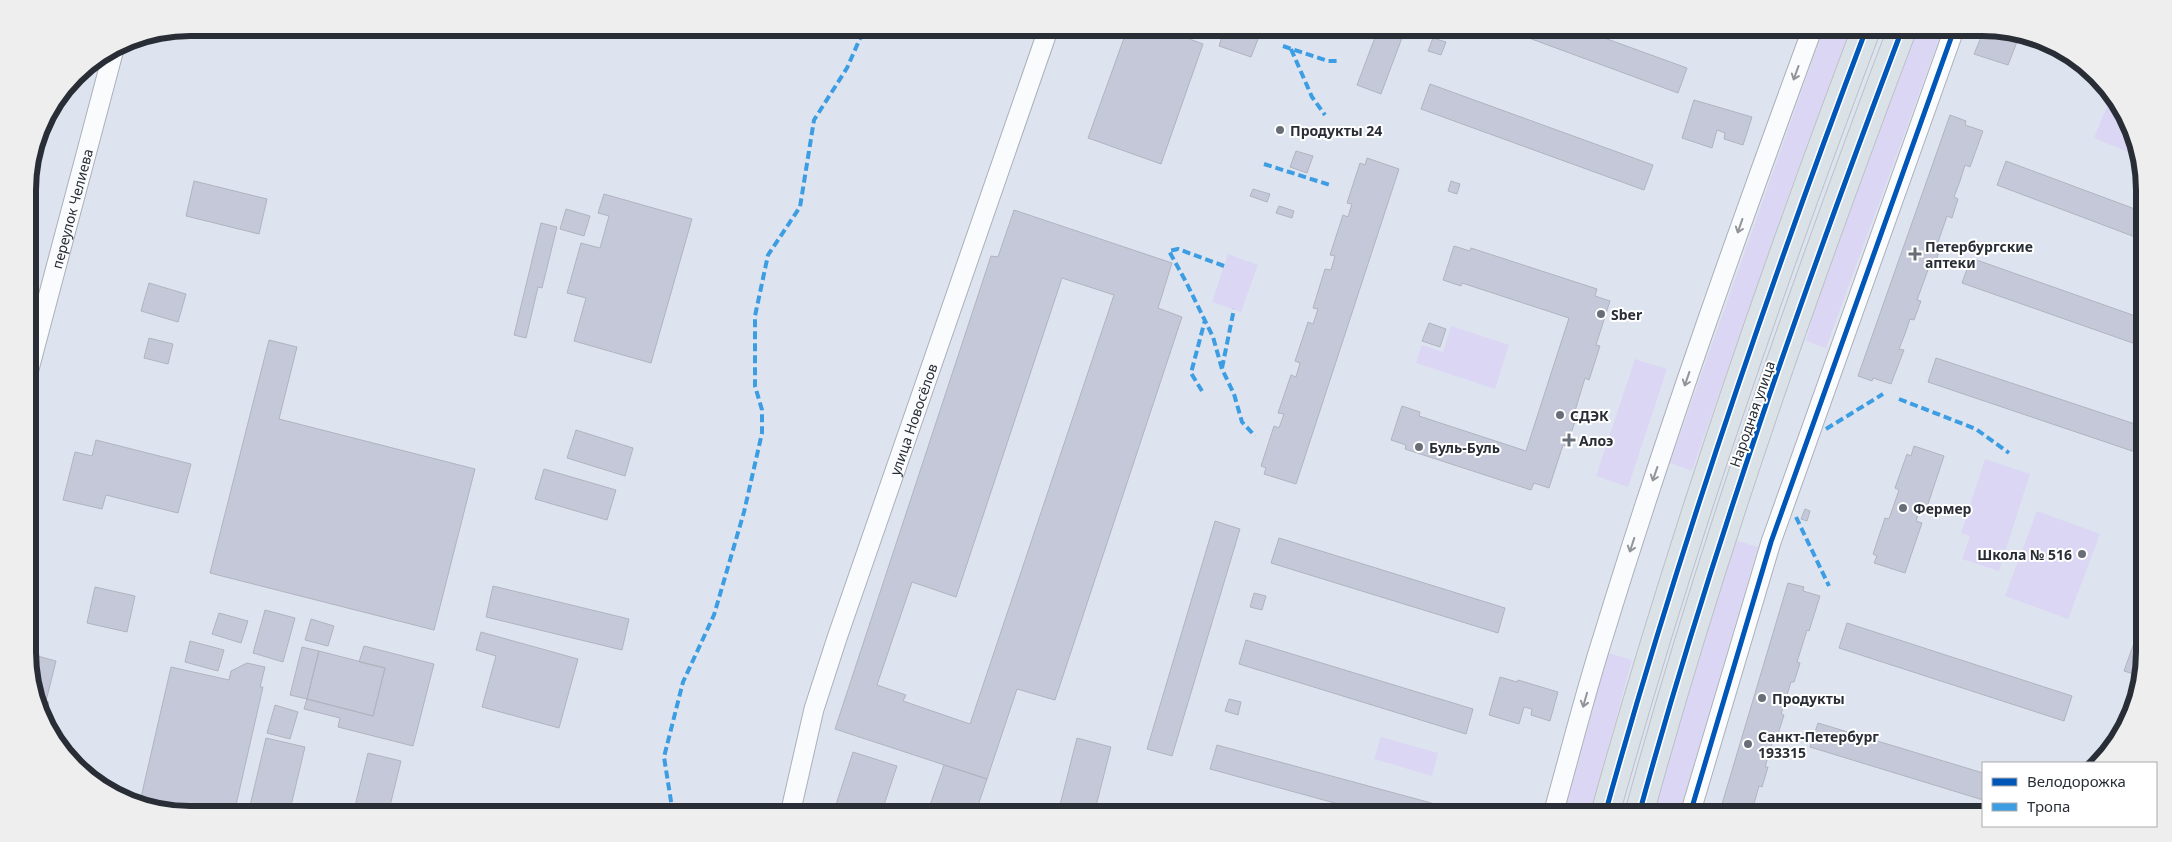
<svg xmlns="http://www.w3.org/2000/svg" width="2172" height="842" font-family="'Noto Sans',sans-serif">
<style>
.green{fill:#dad6f3}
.building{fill:#c5c8d8;stroke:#b1b4be;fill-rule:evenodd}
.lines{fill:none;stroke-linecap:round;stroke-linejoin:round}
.minor-casing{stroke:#abb0ba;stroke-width:21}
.primary-casing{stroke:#bcc0c6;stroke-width:30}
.minor{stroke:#fafbfd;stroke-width:19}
.primary{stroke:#dae2e8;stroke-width:28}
.quiet{stroke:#3d9de2;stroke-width:4;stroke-dasharray:8 4;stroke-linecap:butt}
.cycleway-casing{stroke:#fff;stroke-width:8}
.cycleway{stroke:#0057b8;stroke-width:5}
.oneway{stroke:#92949a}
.poi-dot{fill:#686e77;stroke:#fff;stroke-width:2}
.labels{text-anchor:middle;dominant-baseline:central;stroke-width:4;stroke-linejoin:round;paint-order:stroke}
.poi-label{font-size:14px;font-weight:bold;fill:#292e36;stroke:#fff;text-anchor:start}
.street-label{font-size:14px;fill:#292e36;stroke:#fff}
.rim{fill:none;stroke:#292e36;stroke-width:6}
</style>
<rect width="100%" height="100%" fill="#dde4f0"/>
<path class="green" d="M1824,28h27l-60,160 -99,283 -22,-8z
M1916,28h27l-117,320 -20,-7 13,-47z
M2112,94l26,62 -44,-18z
M1228,254l30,11 -17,47 -29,-10z
M1451,326l58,19 -14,44 -79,-26 6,-18 21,7z
M1635,359l32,10 -39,118 -32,-11z
M1985,459l45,15 -31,97 -37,-12 8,-23 -9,-3z
M2037,511l63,23 -32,85 -63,-23z
M1735,540l23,7 -79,267h-26z
M1608,653l24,7 -42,154h-26z
M1381,737l57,16 -6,23 -58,-17z"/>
<path class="building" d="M1128,27h29l46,17 -42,120 -73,-26z
M1225,27h17l18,7 -9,23 -32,-11z
M1379,27h27l-25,67 -24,-9z
M1499,27h75l113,41 -9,25z
M1985,28l35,6 -12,31 -34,-11z
M1433,38l13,4 -5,13 -13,-4z
M1430,84l223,81 -9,25 -223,-81z
M1694,100l58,17 -9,28 -19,-6 1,-6 -8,-3 -5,18 -30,-10z
M1950,115l16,6 -1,4 18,6 -13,36 -5,-2 -5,16 -6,16 4,2 -6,19 -5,-2 -11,32 4,1 -7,20 -4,-2 -12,33 4,1 -7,19 -4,-1 -5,15 -6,15 5,1 -13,34 -18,-6 -1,3 -14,-5z
M1296,151l17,5 -6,17 -17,-6z
M1367,158l32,11 -103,315 -32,-10 2,-6 -5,-2 13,-40 5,2 5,-14 -6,-1 13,-38 5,2 4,-14 -5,-2 13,-39 5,2 5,-15 -5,-1 12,-39 6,1 4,-14 -5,-1 13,-40 5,2 4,-13 -5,-1 13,-40 5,2z
M2006,161l137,51v28l-146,-55z
M194,181l73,18 -8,35 -73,-18z
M1451,181l9,3 -3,10 -9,-3z
M1253,189l17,5 -3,8 -17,-6z
M604,194l88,25 -41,144 -77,-22 12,-43 -19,-5 14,-50 19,5 9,-32 -11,-3z
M1279,206l15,5 -2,7 -16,-5z
M566,209l24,7 -6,20 -24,-7z
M1014,210l158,53 -14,45 24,9 -127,383 -38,-11 -30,90 -152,-50 156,-473 7,1zM1062,278l52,17 -144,429 -67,-23 3,-6 -29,-10 35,-103 44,15z
M541,223l16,4 -15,61 -4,-1 -12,51 -12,-3z
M1454,246l16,5 1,-3 126,41 -2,7 15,5 -14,44 4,1 -11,34 -4,-2 -10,33 3,1 -11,34 -4,-1 -14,43 -15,-5 -3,7 -126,-41 1,-4 -15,-5 11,-34 18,6 -1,4 107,35 43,-133 -107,-35 -1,3 -18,-6z
M1971,258l173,61v28l-182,-64z
M149,283l37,11 -8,28 -37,-11z
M1429,323l17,6 -6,18 -18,-6z
M149,338l24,6 -5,20 -24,-6z
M269,340l28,7 -18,72 196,50 -41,161 -224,-57z
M1936,358l208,69v28l-216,-73z
M576,430l57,18 -8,28 -58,-18z
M96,440l95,24 -13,49 -72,-18 -4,14 -39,-9 12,-48 17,4z
M1914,446l30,10 -17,51 -6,-2 -5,16 6,2 -17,50 -31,-10 3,-7 -4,-2 12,-36 4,1 10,-29 -4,-2 12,-34 4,2z
M544,469l72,21 -9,30 -72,-21z
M1805,509l5,2 -3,10 -6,-2z
M1215,521l25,8 -68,227 -25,-7z
M1279,538l226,70 -7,25 -227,-70z
M1788,583l16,4 -1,4 17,5 -11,35 -2,-1 -10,32 3,1 -6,19h-3l-10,32 3,1 -6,19 -3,-1 -10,34h3l-6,20 -3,-1 -8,28h-32z
M493,586l136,33 -7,31 -136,-33z
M95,587l40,9 -8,36 -40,-9z
M1254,593l12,3 -4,14 -12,-3z
M265,610l30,8 -12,44 -30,-9z
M219,613l29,8 -7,22 -29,-9z
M311,619l23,7 -6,20 -23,-6z
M1847,623l225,73 -8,25 -225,-73z
M30,625l7,1 -2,12h-5z
M481,632l97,27 -19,69 -77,-21 14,-51 -20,-6z
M1246,640l227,69 -7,25 -227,-70z
M2135,640l9,3 -4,33 -16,-5z
M190,641l34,9 -6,21 -33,-9z
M364,646l70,18 -21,82 -75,-19 2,-9 -36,-9 3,-10 66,17 12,-48 -26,-6z
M302,647l17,4 -12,48 -17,-4z
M319,651l66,17 -12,48 -66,-17z
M30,654l26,7 -10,40 -8,-2 -7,-16z
M247,663l18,4 -5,20h3l-29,127h-44l-51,-8 32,-139 58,13 2,-9z
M1500,677l17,5 1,-2 40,12 -8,29 -19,-6 1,-6 -8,-2 -5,17 -30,-9z
M38,699l11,3 -3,13z
M1229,699l12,3 -3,13 -13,-4z
M275,705l23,7 -8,27 -23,-6z
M1818,723l165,50v27l-173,-53z
M266,738l39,9 -16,67h-41z
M1077,738l34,9 -17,67 -34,-9z
M1217,745l229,62 -2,7h-69l-165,-45z
M853,752l44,14 -16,48h-48z
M368,753l33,8 -13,53h-35z
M944,765l43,14 -12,35h-48z"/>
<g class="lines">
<defs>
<g id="minor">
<path id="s1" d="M29,369l85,-320"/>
<path id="s2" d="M790,814l24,-105 23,-71 212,-611"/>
<path d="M1553,814c17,-60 32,-121 51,-180 63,-205 135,-406 209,-607"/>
<path d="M1690,814l81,-272 184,-515"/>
</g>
<path id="primary" d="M1605,814c74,-266 164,-528 262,-787
M1639,814c73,-266 166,-528 264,-787"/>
</defs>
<use href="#minor" class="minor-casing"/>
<use href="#primary" class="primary-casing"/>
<use href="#minor" class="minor"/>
<use href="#primary" class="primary"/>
<path class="quiet" d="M1471,27l1,1
M1283,46l45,15h10
M1291,49l21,48 13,18
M1264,164l66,21
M1224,266l-46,-17 -9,2 17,31 27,55 9,32 12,25 8,28 13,14
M1222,368l12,-59
M1202,391l-11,-18 14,-53
M1899,399l77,30 33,24
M1826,429l57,-35
M1796,517l33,69
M673,814l-9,-57 19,-75 31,-67 30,-103 18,-79v-23l-7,-24v-70l13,-61 32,-48 14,-87 33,-52 18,-41"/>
<defs>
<path id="cycleway" d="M1605,814c74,-266 164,-528 262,-787
M1639,814c73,-266 166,-528 264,-787
M1690,814l81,-272 184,-515"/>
</defs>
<use href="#cycleway" class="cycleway-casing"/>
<use href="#cycleway" class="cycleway"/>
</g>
<defs><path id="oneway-shaft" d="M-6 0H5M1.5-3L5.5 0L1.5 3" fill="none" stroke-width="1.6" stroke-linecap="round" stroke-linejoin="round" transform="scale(1.25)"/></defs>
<g class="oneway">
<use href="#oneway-shaft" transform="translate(1796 73) rotate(110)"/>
<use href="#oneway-shaft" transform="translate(1740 226) rotate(109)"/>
<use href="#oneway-shaft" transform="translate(1687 379) rotate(109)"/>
<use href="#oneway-shaft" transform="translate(1655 474) rotate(109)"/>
<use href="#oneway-shaft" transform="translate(1632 545) rotate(108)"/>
<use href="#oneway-shaft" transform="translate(1585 700) rotate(106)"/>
</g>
<g class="poi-dot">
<circle cx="1280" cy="130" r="5"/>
<path d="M1912.5 246.5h5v5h5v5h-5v5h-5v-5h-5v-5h5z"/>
<circle cx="1601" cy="314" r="5"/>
<circle cx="1560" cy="415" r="5"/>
<path d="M1566.5 432.5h5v5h5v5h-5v5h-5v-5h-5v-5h5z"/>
<circle cx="1419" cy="447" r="5"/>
<circle cx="1903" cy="508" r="5"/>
<circle cx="2082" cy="554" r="5"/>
<circle cx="1762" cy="698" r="5"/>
<circle cx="1748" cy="744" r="5"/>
</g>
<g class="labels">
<g class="poi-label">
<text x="1290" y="130">Продукты 24</text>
<text x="1925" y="246">Петербургские<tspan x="1925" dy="16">аптеки</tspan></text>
<text x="1611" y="314">Sber</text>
<text x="1570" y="415">СДЭК</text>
<text x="1579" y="440">Алоэ</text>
<text x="1429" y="447">Буль-Буль</text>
<text x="1913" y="508">Фермер</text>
<text x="2072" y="554" text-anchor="end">Школа № 516</text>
<text x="1772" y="698">Продукты</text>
<text x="1758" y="736">Санкт-Петербург<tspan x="1758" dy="16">193315</tspan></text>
</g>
<g class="street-label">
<text stroke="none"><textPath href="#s1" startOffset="166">переулок Челиева</textPath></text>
<text transform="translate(1752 414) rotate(-71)">Народная улица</text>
<text stroke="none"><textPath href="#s2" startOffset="414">улица Новосёлов</textPath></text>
</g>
</g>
<path d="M0 0H2172V842H0ZM190 36H1982A154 154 0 0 1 2136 190V652A154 154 0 0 1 1982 806H190A154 154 0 0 1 36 652V190A154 154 0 0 1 190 36Z" fill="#eeeeef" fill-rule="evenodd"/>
<path class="rim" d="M190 36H1982A154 154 0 0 1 2136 190V652A154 154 0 0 1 1982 806H190A154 154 0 0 1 36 652V190A154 154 0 0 1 190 36Z"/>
<rect x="1982" y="762" width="175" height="65" fill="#ffffff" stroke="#a9abaf"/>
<rect x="1992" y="778" width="25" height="8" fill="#0057b8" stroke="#a9abaf"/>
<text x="2027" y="787" font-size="15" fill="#292e36">Велодорожка</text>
<rect x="1992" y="803" width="25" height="8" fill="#3d9de2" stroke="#a9abaf"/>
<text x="2027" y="812" font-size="15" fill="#292e36">Тропа</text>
</svg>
